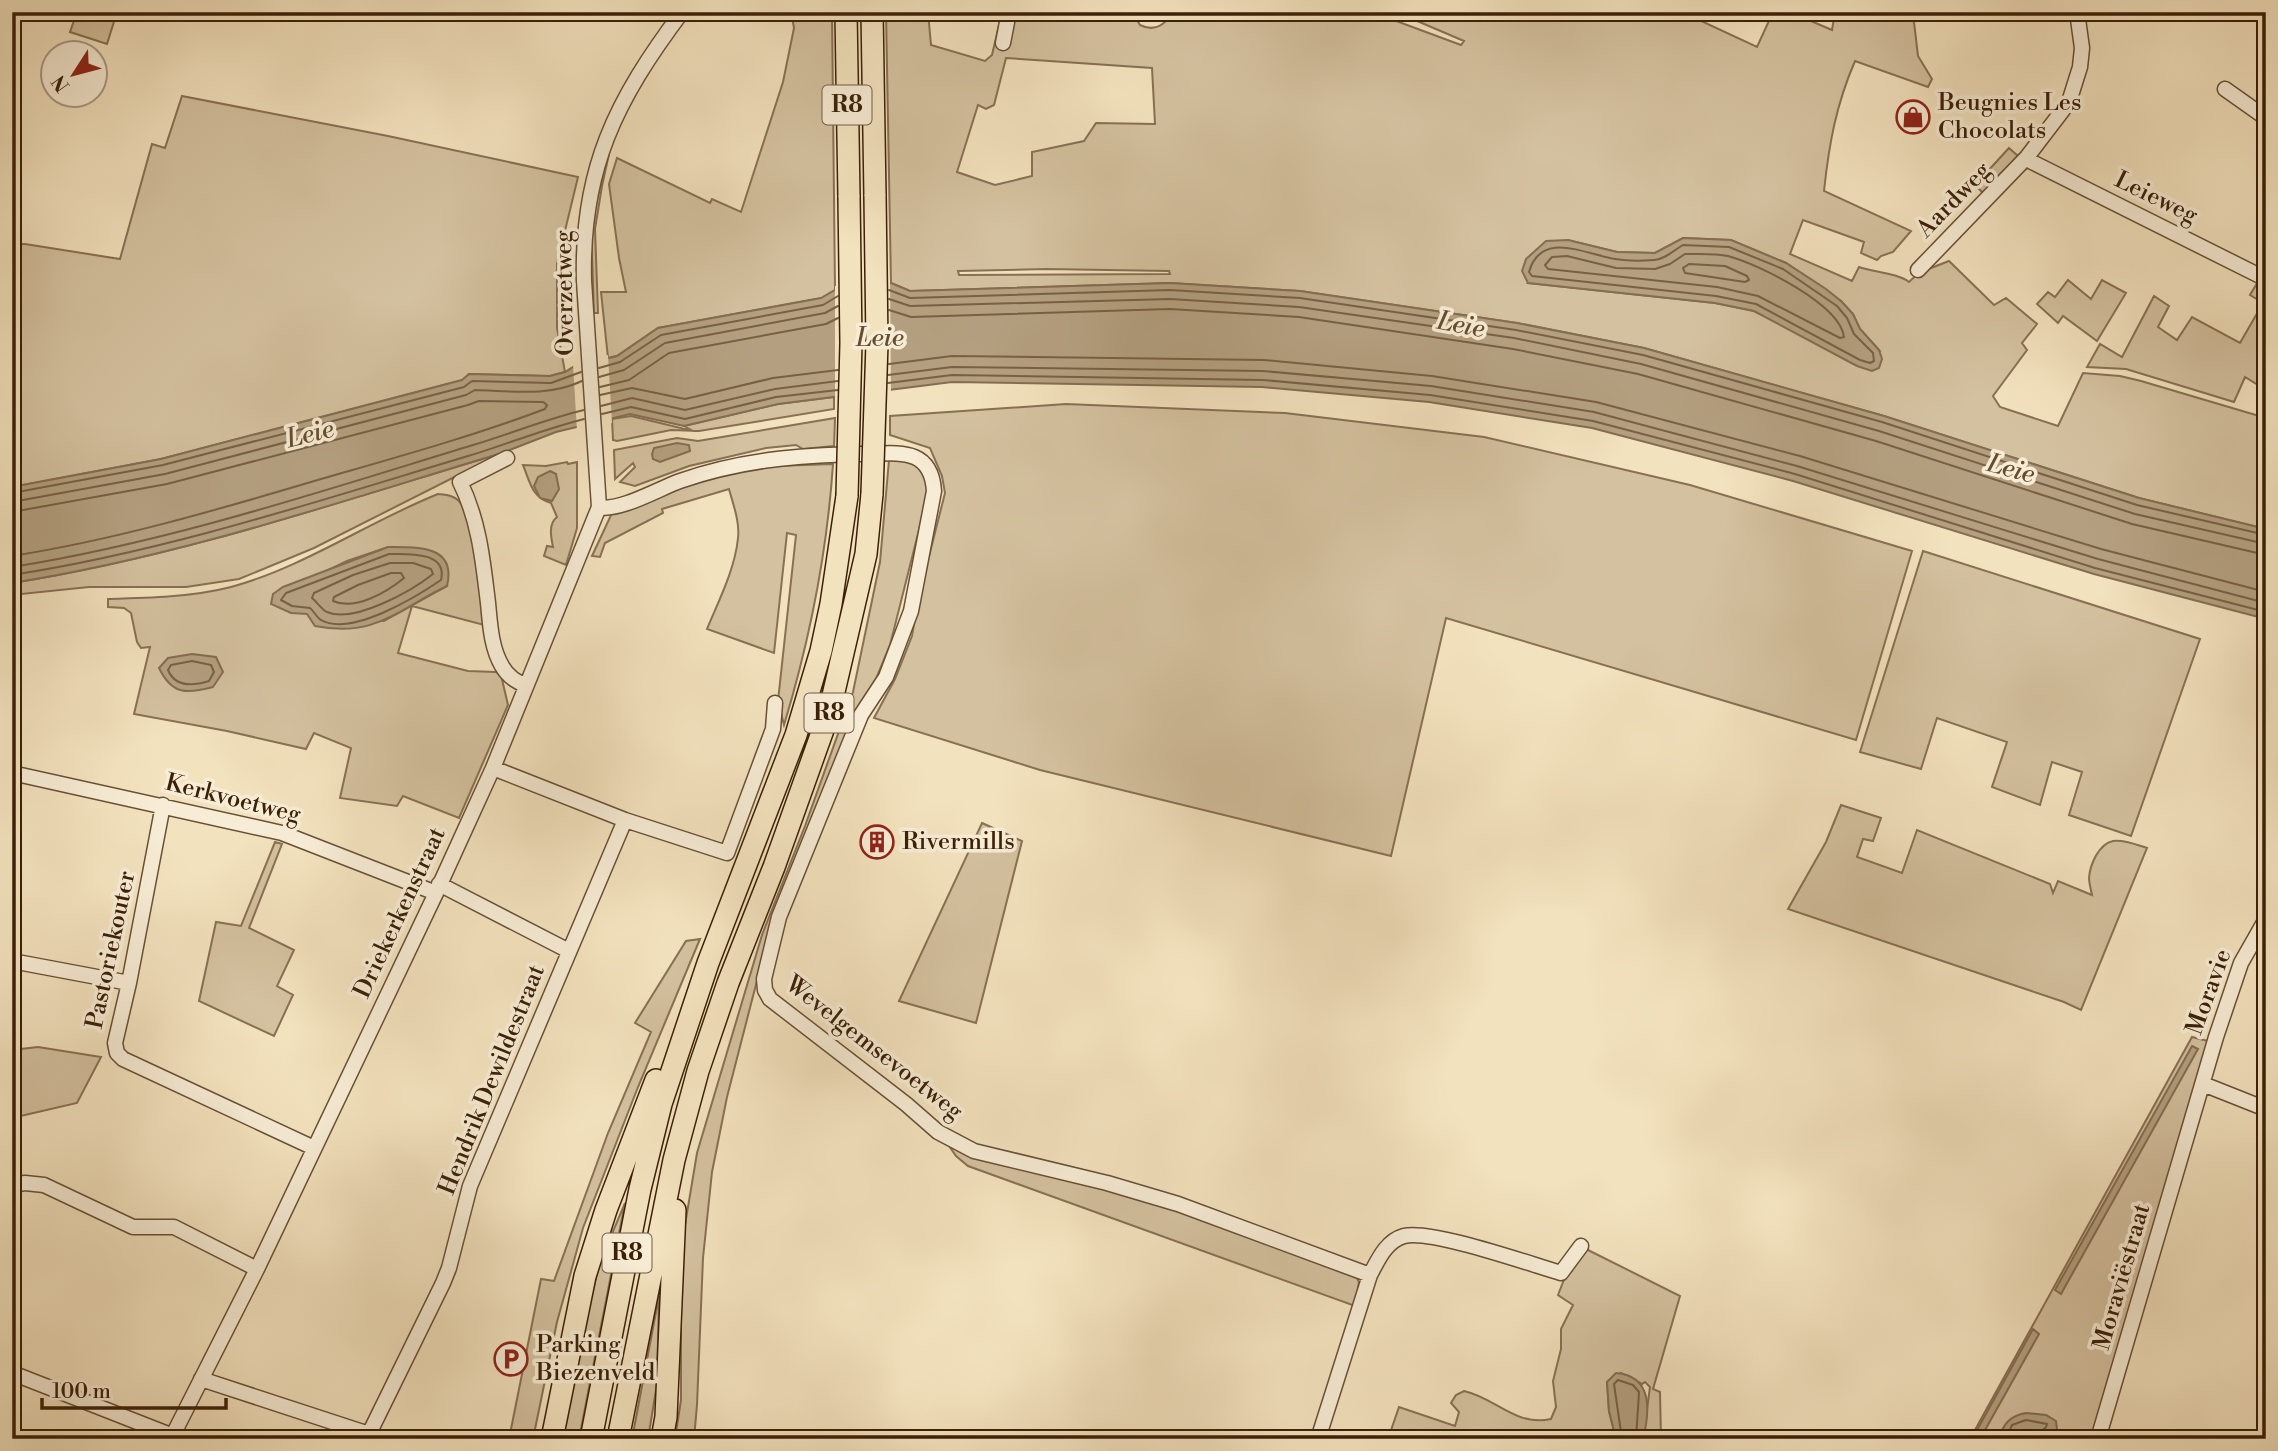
<svg xmlns="http://www.w3.org/2000/svg" width="2278" height="1451" font-family="'Libre Bodoni',serif">
<style>
.green{fill:#d4c19f;stroke:#887053;stroke-width:2;fill-rule:evenodd}
.water{fill:#b4a080;stroke:#846d50;stroke-width:2}
.pier{fill:#f3e2be}
.lines{fill:none;stroke-linecap:round;stroke-linejoin:round}
.shore{stroke:#786044;stroke-width:2}
.minor-casing{stroke:#695035;stroke-width:17}
.highway-casing{stroke:#3b2007;stroke-width:24}
.minor{stroke:#f7ecd5;stroke-width:14}
.highway{stroke:#f3e2be;stroke-width:21}
.highway-bridge-casing{stroke:#3b2007;stroke-width:24;stroke-linecap:butt}
.highway-bridge{stroke:#f3e2be;stroke-width:21}
.labels{text-anchor:middle;dominant-baseline:central;stroke-width:7;stroke-linejoin:round;paint-order:stroke}
.shield{fill:#f7ecd5;stroke:#735d45;stroke-width:2}
.shield-label{font-size:23px;font-weight:bold;fill:#3b2007}
.poi-label{font-size:24px;fill:#3b2007;stroke:#f7ecd5;text-anchor:start}
.street-label{font-size:24px;fill:#3b2007;stroke:#f7ecd5}
.water-label{font-size:26px;font-style:italic;fill:#654d31;stroke:#f7ecd5}
</style>
<rect width="100%" height="100%" fill="#f3e2be"/>
<filter id="stains"><feTurbulence type="fractalNoise" baseFrequency=".00286" numOctaves="4"/><feColorMatrix values="0 0 0 0 .2 0 0 0 0 .09 0 0 0 0 .02 0 0 0 .5 -.17"/></filter>
<radialGradient id="worn" r=".72"><stop offset=".6" stop-color="#630" stop-opacity="0"/><stop offset="1" stop-color="#630" stop-opacity=".3"/></radialGradient>
<path class="green" d="M77,12h40l-10,32 -37,-12z
M791,12h41l3,278 -13,8 -164,30 -41,28 -9,2 -7,-66h25l-7,-34 -10,-74 8,-26 93,45 2,-4 29,13 42,-130 11,-54z
M886,12h42l3,33 54,16 7,-6 10,-43h130l8,13c14,7 25,0 33,-13h199l89,33 3,-4 -68,-29h286l75,35 16,-35h17l42,18 3,-18h64l15,10 4,34 14,23 -4,8 -73,-26c-19,44 -26,83 -31,130l87,40 -18,21 -12,4 -4,4 -16,-7 3,-11 -61,-22 -13,34 62,27 7,-14c14,5 39,6 50,15l18,-17 4,3 18,-7 45,44 12,-7 31,26 -15,19 5,7 -34,46 7,11 58,19 25,-53 37,3 21,5 125,37v111l-127,-31 -255,-82 -240,-68 -127,-25 -217,-32 -130,-8 -260,8 -19,-8zM1006,58l146,10 3,56 -59,-1 -12,18 -52,11v24l-37,9 -38,-13 21,-67 8,4 8,-4zM1683,238l48,2 55,23 55,38 12,13 7,15 19,21 -88,-21 -37,-18 -39,-8 -187,-20 40,-43 49,12 38,1zM1046,269l123,2 1,3 -211,1 -1,-4z
M182,96l206,40 190,41 -21,87v64l8,44 -15,4 -81,-2 -6,6 -302,79 -149,28v-243h13l95,15 32,-115 13,4z
M2009,148l9,8 -34,38 -9,-9z
M607,153l2,1 -7,32 -7,43 3,84h-4l-3,-86z
M2068,280l23,19 11,-19 24,13 -29,48 -34,-25 -5,7 -21,-19 11,-12 7,5z
M2259,280l7,3v48l-6,10 6,4v38l-3,5 -18,-11 -11,25 -108,-33 -39,-2 13,-23 22,13 32,-61 15,10 -11,21 19,13 15,-23 48,26 23,-40 -13,-8z
M834,397v12l-135,22 -28,-1 -54,11 -4,-1 -1,-21 19,-3 62,15 -9,-5 94,-22z
M1066,404l219,9 199,24 206,48 222,66 -56,189 -410,-122 -55,238 -351,-86 -166,-52 21,-39 17,-43 6,-36 27,-107 -3,-17 -12,-28 -40,-13v-19z
M835,418l-1,28 -31,3 -7,-4 -30,3 -77,18 -54,20 -15,-4 15,-15 -2,-4 -18,16 -1,-29 63,-12 21,3z
M502,453l-188,95 -75,31 -53,8h-97l-77,8v-12c166,-26 330,-82 490,-130z
M889,460l25,2 10,9 3,12v15l-37,147 -14,34 -11,17 -17,35 -80,207 -41,159 -15,75 -9,86 -6,147 -3,34h-19l6,-39v-98l3,-71 13,-78 65,-218 43,-109 48,-134 27,-130z
M567,462l1,2 9,-2v66l-11,37 -22,-9 3,-10 6,1c-2,-10 -5,-23 4,-30l-6,-14c-19,-5 -21,-21 -28,-38l23,1z
M833,464c-6,90 -23,175 -49,261l-6,-24 18,-166 -9,-2 -13,120 -67,-24c12,-29 28,-60 31,-91 2,-16 -5,-34 -9,-49l-67,20 1,4 -58,30 -5,14 -8,-1 20,-43 51,-20 85,-26z
M438,494c8,1 15,1 21,7 15,16 22,99 25,124l-72,-19 -14,47 70,18 28,1 5,3 7,30 -49,113 -56,-22 -6,10 -57,-8 11,-50 -37,-15 -8,16 -79,-18 -93,-17 16,-67 -9,1 -4,-6 -6,-29 -7,-5 -16,-1v-8c40,-1 84,-2 123,-12 73,-20 137,-65 207,-93zM388,547l59,39 -63,35 -77,-7 13,-40 27,-13z
M1923,551l277,88 -69,197 -62,-21 13,-43 -30,-10 -12,43 -48,-18 15,-45 -70,-24 -16,51 -61,-17z
M1841,805l40,13 -8,23 -10,-2 -6,18 45,16 15,-43 133,54 3,9 5,-12 34,14c-1,-5 -3,-12 -3,-17 1,-14 10,-34 24,-37 11,-2 24,4 34,7l-66,162 -17,-8 -276,-93 38,-67z
M982,823l40,18 -46,182 -77,-22z
M275,842l7,2 -33,84 45,22 -17,36 16,9 -19,41 -75,-35 17,-79 25,4z
M700,939l-62,148 -55,141 -26,94 -24,117h-24l32,-160 13,2 54,-148 43,-101 -16,-9 51,-82z
M2192,1037l16,4 -112,398h-126z
M38,1047l63,10 -24,46 -65,15v-68z
M947,1143l188,52 221,81 3,6 -4,24 -387,-140 -12,-10z
M625,1203l-46,236h-21l8,-42 34,-135z
M1584,1248l96,48 -27,93 7,3 1,47h-18l7,-52 -5,-5 -3,2 -21,-11 -14,9 2,29 7,28h-228l11,-32 56,19 4,-14 -8,-9 5,-8 8,-4c32,7 52,36 87,28l5,-12 -3,-26 8,-32v-20l12,-24 -15,-10 7,-18z
M659,1296l-2,88 -9,55h-16z"/>
<path class="water" d="M1683,238l48,2 55,23 40,26 15,12 12,13 7,15 19,21 3,9 -3,9 -7,3 -15,-5 -103,-55 -39,-8 -187,-20 -6,-12 4,-12 20,-18 22,-1 49,12 38,1z
M891,283l19,8 260,-8 130,8 217,32 127,25 240,68 255,82 127,31v90l-172,-45 -301,-93 -201,-53 -163,-26 -167,-15 -310,-5 -174,22 -94,22 -54,-12 -74,18 -54,21c-160,48 -324,104 -490,130v-96l149,-28 301,-79 7,-6 81,2 15,-4 8,-5 44,-11 41,-28 163,-30 14,-8z
M677,443l12,2 1,6 -30,11 -7,-3 -1,-5 2,-6z
M550,471l6,3 3,15 -7,12 -12,-3 -6,-12 4,-9z
M388,547c29,0 69,-2 59,39 -50,24 -72,52 -132,40l-8,-12 -16,-1 -20,-9 2,-10 10,-7z
M192,654l24,3 7,15 -10,15c-26,7 -41,8 -54,-19l9,-10z
M2192,1046l6,3 -137,245 -6,-4z
M2033,1329l6,5 -59,105h-8z
M1616,1373c37,3 34,38 27,66h-27l-7,-28 -2,-29z
M2026,1413l20,2 10,6 1,8 -15,10h-44c6,-15 11,-23 28,-26z"/>
<path class="pier" d="M890,279l1,115 -56,7v-115z
M608,355l4,68 -35,8 -4,-67z"/>
<g class="lines">
<path class="shore" d="M1683,245l46,2 54,22 54,37 10,12 7,16 19,19 1,8 -4,2 -10,-3 -104,-56 -40,-8 -184,-20 -3,-4c12,-43 58,-17 86,-13 12,2 27,2 39,1 12,-1 20,-10 29,-15z
M1685,254c13,0 30,-1 43,2 30,8 112,48 116,81l-4,1 -82,-42 -41,-9 -169,-18 -3,-4 7,-8 15,-1 49,12 39,1 15,-5z
M1689,264l36,2 22,10 2,4 -4,2 -60,-9 -2,-5z
M889,290l21,8 260,-8 130,8 216,32 127,25 239,67 255,83 129,30
M889,299l21,7 260,-7 129,8 215,31 127,26 238,67 256,83 131,30
M889,310l22,7 259,-8 129,8 214,32 125,25 238,67 256,83 134,31
M889,364l63,-8 312,4 168,16 164,26 204,54 301,93 165,43
M599,368l21,-6 41,-27 162,-30 15,-9
M888,375l64,-8 311,4 168,15 163,26 203,54 301,93 168,44
M599,377l25,-7 41,-27 160,-30 13,-7
M888,383l64,-8 311,5 167,15 163,26 202,53 300,94 171,44
M600,387l29,-7 40,-27 157,-29 12,-6
M600,395l32,-7 53,11 88,-21 65,-8
M601,406l31,-8 53,12 90,-21 63,-8
M602,414l29,-7 54,12 91,-22 62,-7
M12,493l151,-28 301,-78 8,-6 79,2 30,-11
M12,502l153,-28 301,-79 9,-5c37,1 73,7 107,-9
M12,512l155,-28 301,-79 11,-4 64,1 4,3 -2,4c-77,29 -155,50 -234,73 -98,29 -197,58 -299,74
M389,554c18,0 59,-3 52,26 -25,17 -90,57 -120,40 -4,-2 -7,-9 -11,-12l-18,-2 -11,-6 5,-7z
M390,563h23l18,6 2,5c-20,16 -79,50 -106,38 -5,-2 -10,-10 -15,-14l2,-5 39,-18z
M12,567c157,-25 310,-76 461,-122 37,-11 73,-26 111,-35
M391,573h10l3,5c-17,14 -49,33 -71,23l1,-4 24,-12z
M12,575c155,-24 306,-74 456,-119 39,-12 77,-27 116,-37
M192,661l19,4 3,7 -5,9c-16,5 -34,6 -41,-11l3,-5z
M1622,1439l-8,-55 4,-4 15,5 6,7 -3,47
M2006,1439l6,-14 14,-5 21,4 -1,3 -6,6 -1,6"/>
<defs>
<path id="minor" d="M1003,43l6,-31
M2225,89l41,29
M2027,157l5,5 234,117
M1918,270l109,-113 42,-55 11,-35 2,-19 -5,-36
M507,458l-47,24c19,38 23,79 28,121 2,20 3,45 14,63 6,11 14,15 24,20
M599,507c20,5 61,-19 81,-26 60,-21 119,-26 181,-27 34,0 70,-9 73,37l-23,120 -25,66 -25,38 -82,202 -15,62 1,11 5,9 136,105 32,28 36,19 133,32 71,21 192,71
M493,768l132,52 102,33 46,-124 2,-26
M12,773l270,60 154,60
M163,805l-34,178 -14,60 2,10 6,6 191,89
M439,884l130,67
M12,961l117,22
M2203,1084l63,25
M12,1185l13,-2 19,2 89,42h41l83,42
M12,1373l161,63
M201,1379l168,55 9,5
M369,1434l74,-151 6,-15 21,-82 155,-366
M171,1439l86,-170 179,-376 57,-125 106,-261 -15,-226c-3,-112 32,-181 98,-269
M1318,1439l52,-164c8,-15 16,-34 34,-39 27,-7 126,28 157,37l20,-27
M2098,1439l118,-402 25,-74 25,-44"/>
<path id="highway" d="M846,12l3,185
M872,12l3,184
M552,1439l33,-163 21,-66 50,-130
M591,1439l49,-250 21,-85 47,-141 88,-228 25,-84 10,-47 16,-108
M618,1439l56,-279 24,-89 30,-88 46,-116 55,-154 37,-159 6,-60
M662,1439l4,-22 9,-207"/>
</defs>
<use href="#minor" class="minor-casing"/>
<use href="#highway" class="highway-casing"/>
<use href="#minor" class="minor"/>
<use href="#highway" class="highway"/>
<defs>
<path id="highway-bridge" d="M872,494l5,-151 -2,-147
M847,496l4,-153 -2,-146"/>
</defs>
<use href="#highway-bridge" class="highway-bridge-casing"/>
<use href="#highway-bridge" class="highway-bridge"/>
</g>
<defs>
<symbol id="shop-ring" viewBox="-11 -11 22 22"><circle r="9.5" fill="#f7ecd5" stroke="#8f2418" stroke-width="1.5"/><path d="M-5-2.5h2.3a2.7 3.5 0 0 1 5.4 0H5L5.5 6h-11ZM-1.5-2.5h3a1.5 2.3 0 0 0-3 0Z" fill="#8f2418"/></symbol>
<symbol id="building-ring" viewBox="-11 -11 22 22"><circle r="9.5" fill="#f7ecd5" stroke="#8f2418" stroke-width="1.5"/><path d="M-4-6H4V6H1V3H-1V6H-4ZM-2.5-4.3h1.7v1.8h-1.7ZM.8-4.3h1.7v1.8H.8ZM-2.5-1h1.7V.8h-1.7ZM.8-1h1.7V.8H.8Z" fill="#8f2418"/></symbol>
<symbol id="parking-ring" viewBox="-11 -11 22 22"><circle r="9.5" fill="#f7ecd5" stroke="#8f2418" stroke-width="1.5"/><path d="M-3.5-5.5H1a3.5 3.5 0 0 1 0 7H-1V5.5H-3.5ZM-1-3.4V-.6H.8a1.4 1.4 0 0 0 0-2.8Z" fill="#8f2418"/></symbol>
</defs>
<g fill-rule="evenodd">
<use href="#shop-ring" x="1894" y="98" width="38" height="38"/>
<use href="#building-ring" x="858" y="823" width="38" height="38"/>
<use href="#parking-ring" x="492" y="1340" width="38" height="38"/>
</g>
<g class="labels">
<g class="shield">
<rect x="822.5" y="85.5" width="49" height="39" rx="5"/>
<rect x="804.5" y="693.5" width="49" height="39" rx="5"/>
<rect x="602.5" y="1233.5" width="49" height="39" rx="5"/>
</g>
<g class="shield-label">
<text x="847" y="105">R8</text>
<text x="829" y="713">R8</text>
<text x="627" y="1253">R8</text>
</g>
<g class="poi-label">
<text x="1938" y="103">Beugnies Les<tspan x="1938" dy="28">Chocolats</tspan></text>
<text x="902" y="842">Rivermills</text>
<text x="536" y="1345">Parking<tspan x="536" dy="28">Biezenveld</tspan></text>
</g>
<g class="street-label">
<text transform="translate(2156 198) rotate(26)">Leieweg</text>
<text transform="translate(1954 200) rotate(-46)">Aardweg</text>
<text transform="translate(565 293) rotate(-91)">Overzetweg</text>
<text transform="translate(233 799) rotate(14)">Kerkvoetweg</text>
<text transform="translate(400 913) rotate(-65)">Driekerkenstraat</text>
<text transform="translate(111 950) rotate(-78)">Pastoriekouter</text>
<text transform="translate(2209 992) rotate(-70)">Moravie</text>
<text transform="translate(874 1048) rotate(38)">Wevelgemsevoetweg</text>
<text transform="translate(492 1080) rotate(-68)">Hendrik Dewildestraat</text>
<text transform="translate(2122 1277) rotate(-74)">Moraviëstraat</text>
</g>
<g class="water-label">
<text transform="translate(1461 325) rotate(11)">Leie</text>
<text x="880" y="338">Leie</text>
<text transform="translate(310 434) rotate(-14)">Leie</text>
<text transform="translate(2011 469) rotate(15)">Leie</text>
</g>
</g>
<rect width="2278" height="1451" fill="none" stroke="#f3e2be" stroke-width="42"/>
<rect x="14" y="14" width="2250" height="1423" fill="none" stroke="#3b2007" stroke-width="3.5"/>
<rect x="21" y="21" width="2236" height="1409" fill="none" stroke="#3b2007" stroke-width="2"/>
<g transform="translate(74 74) rotate(234)"><circle r="33" fill="#f7ecd5" stroke="#ac9a83" stroke-width="2"/>
<path d="M0-5L12 26L0 18L-12 26Z" fill="#8f2418"/>
<text y="-10" font-size="19" font-weight="bold" text-anchor="middle" fill="#3b2007">N</text>
</g>
<path d="M42 1398v10h184v-10" fill="none" stroke="#3b2007" stroke-width="3.5"/>
<text x="52" y="1398" font-size="21" fill="#3b2007" stroke="#f7ecd5" stroke-width="5" paint-order="stroke">100 m</text>
<rect width="100%" height="100%" filter="url(#stains)"/>
<rect width="100%" height="100%" fill="url(#worn)"/>
</svg>
